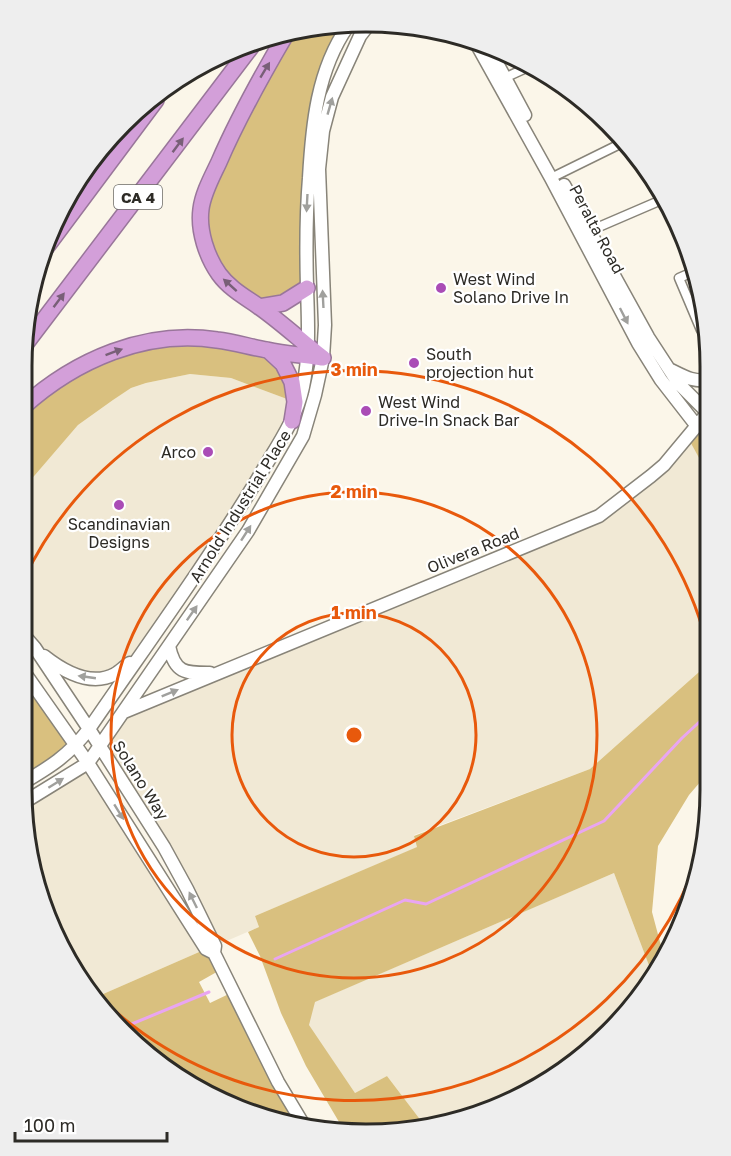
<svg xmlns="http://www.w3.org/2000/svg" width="731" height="1156" font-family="'Golos Text',sans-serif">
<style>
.built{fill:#f1e9d5}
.green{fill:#d9c07f}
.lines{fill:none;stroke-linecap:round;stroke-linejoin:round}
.stream{stroke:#e9a5f1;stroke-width:3}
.street-casing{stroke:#888479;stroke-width:11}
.secondary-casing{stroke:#888479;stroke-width:15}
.highway-casing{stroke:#99769a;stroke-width:18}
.street{stroke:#fff;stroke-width:8}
.secondary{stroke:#fff;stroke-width:12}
.highway{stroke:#d39fd9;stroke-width:15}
.oneway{fill:#785f77}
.oneway2{fill:#a0a09d}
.ring{fill:none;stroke:#e8590c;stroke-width:3}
.poi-dot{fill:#aa4cb6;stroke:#fff;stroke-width:2}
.labels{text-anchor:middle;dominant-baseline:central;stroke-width:4.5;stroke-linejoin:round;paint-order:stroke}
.shield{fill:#fff;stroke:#6c6b67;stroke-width:1.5}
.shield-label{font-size:15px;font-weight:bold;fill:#2d2b26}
.street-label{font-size:16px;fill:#2d2b26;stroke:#fff}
.poi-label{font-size:16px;fill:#2d2b26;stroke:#fff;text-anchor:start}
.rim{fill:none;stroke:#2d2b26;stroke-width:3}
.centre{fill:#e8590c;stroke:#fff;stroke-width:3}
.ring-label{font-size:18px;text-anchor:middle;font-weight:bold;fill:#e8590c;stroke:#fff;stroke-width:4.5;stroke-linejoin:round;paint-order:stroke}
</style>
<rect width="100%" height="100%" fill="#fbf6e9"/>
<path class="built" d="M190,374l41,4 64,24 -3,19 -153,236 -41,21 -42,-13 -34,-32 1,-144 55,-64 35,-25 18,-12 15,-5z
M687,436l22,38 -1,190 -118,105 -176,66 4,12 -163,69 4,11 -44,19 -116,-200 24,-34 476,-196z
M88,763l118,186 -112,49 -15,-16 -40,-81 -16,-98z
M614,873l39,103 -14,24 -82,77 -102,46 -30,3 -38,-50 -32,17 -47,-68 6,-23z"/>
<path class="green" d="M321,24l27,2 -33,82 -8,180 -48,19 -39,-32 -20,-63 85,-176z
M148,342l121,9 26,51 -64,-24 -41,-4 -44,9 -15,5 -18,12 -35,25 -55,64v-82l18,-16z
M709,411v65l-22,-40z
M708,664l-1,110 -18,21 -31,51 -6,66 12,45 -11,19 -39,-103 -299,129 -6,23 46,68 32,-17 38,50 -78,8 -5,-7 -36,-61 -25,-53 -21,-57 -12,-24 11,-5 -4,-11 162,-69 -3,-11 176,-67z
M22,669l54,77 -55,38z
M206,949l16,20 -23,13 11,21 23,-11 72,135 -51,-10 -98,-53 -62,-66z"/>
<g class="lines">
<path class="stream" d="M275,959l130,-59 21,4 178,-83 78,-83 26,-24
M122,1028l87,-36"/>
<defs>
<path id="street" d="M500,80l26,-12
M551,178l69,-34
M587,232l79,-34
M695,271l-16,7 22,52 5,-2"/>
<path id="secondary" d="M476,43l75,135 87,165 23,37 35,45
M490,50l35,65
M564,185l84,152 30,46 29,29
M671,370c14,7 22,12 38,10
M22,633l13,15 54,81 75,118 23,42 28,57 -1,7 64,129 27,45
M169,646c6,28 17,27 41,27
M44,656c19,15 47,31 71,18 5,-3 10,-8 15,-11
M22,669l66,94 118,186 8,4
M124,712l475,-196 52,-40 13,-11 45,-54
M21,784c29,-17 47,-28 68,-55 57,-83 116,-164 168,-249 17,-30 39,-59 46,-93 7,-34 5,-66 4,-100 -1,-37 -1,-73 2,-109 3,-53 8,-108 39,-152
M23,803l65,-40 160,-232 55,-95 12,-41 8,-37 2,-33 -6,-156 4,-38 9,-34 28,-61 7,-9"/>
<path id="highway" d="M285,36c-24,41 -47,82 -66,126 -7,15 -16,31 -18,47 -3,22 6,48 18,65 10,14 26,23 39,32 23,16 43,35 65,52
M42,253l114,-153
M259,307l24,-4 24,-15
M24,346l227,-299
M269,351l14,13 9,18 3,20 -3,19
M23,407c52,-47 123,-78 194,-67 17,2 33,7 50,10 18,4 36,5 55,8"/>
</defs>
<use href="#street" class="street-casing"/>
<use href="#secondary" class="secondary-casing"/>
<use href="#highway" class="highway-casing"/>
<use href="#street" class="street"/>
<use href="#secondary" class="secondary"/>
<use href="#highway" class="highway"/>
</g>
<defs><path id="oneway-solid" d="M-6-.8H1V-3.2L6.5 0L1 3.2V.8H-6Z" transform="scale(1.5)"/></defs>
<g class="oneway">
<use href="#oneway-solid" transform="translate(265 70) rotate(-59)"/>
<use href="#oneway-solid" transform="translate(178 145) rotate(-53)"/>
<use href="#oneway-solid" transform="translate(230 285) rotate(-138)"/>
<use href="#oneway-solid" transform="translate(59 300) rotate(-53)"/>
<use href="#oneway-solid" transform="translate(114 352) rotate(-20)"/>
</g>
<g class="oneway2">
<use href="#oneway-solid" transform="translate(330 106) rotate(-74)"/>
<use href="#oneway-solid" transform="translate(307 203) rotate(93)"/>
<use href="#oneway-solid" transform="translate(323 299) rotate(-93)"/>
<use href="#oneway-solid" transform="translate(624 316) rotate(63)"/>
<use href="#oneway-solid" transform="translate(246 533) rotate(-57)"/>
<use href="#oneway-solid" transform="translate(192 613) rotate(-55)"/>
<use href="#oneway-solid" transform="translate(87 677) rotate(-172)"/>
<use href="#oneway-solid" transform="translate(170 693) rotate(-22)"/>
<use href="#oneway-solid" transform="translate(56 783) rotate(-32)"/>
<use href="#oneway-solid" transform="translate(119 812) rotate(58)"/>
<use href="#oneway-solid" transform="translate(193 900) rotate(-116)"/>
</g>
<g class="ring">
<circle cx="354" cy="735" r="122"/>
<circle cx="354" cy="735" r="243"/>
<path d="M707 829A365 365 0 0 1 72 967M23 581A365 365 0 0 1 707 644"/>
</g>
<g class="poi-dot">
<circle cx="441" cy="288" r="6"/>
<circle cx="414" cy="363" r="6"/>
<circle cx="366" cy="411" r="6"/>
<circle cx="208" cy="452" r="6"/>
<circle cx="119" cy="505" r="6"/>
</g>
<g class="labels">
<rect class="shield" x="114" y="185" width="48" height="24" rx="4.5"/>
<g class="shield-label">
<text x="138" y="197">CA 4</text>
</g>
<g class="street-label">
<text transform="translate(597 229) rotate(62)">Peralta Road</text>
<text transform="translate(240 506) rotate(-58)">Arnold Industrial Place</text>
<text transform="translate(473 550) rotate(-22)">Olivera Road</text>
<text transform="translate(141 780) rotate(58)">Solano Way</text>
</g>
<g class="poi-label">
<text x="453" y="279">West Wind<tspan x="453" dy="18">Solano Drive In</tspan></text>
<text x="426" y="354">South<tspan x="426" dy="18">projection hut</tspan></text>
<text x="378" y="402">West Wind<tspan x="378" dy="18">Drive-In Snack Bar</tspan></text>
<text x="196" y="452" text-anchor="end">Arco</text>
<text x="119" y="524" text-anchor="middle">Scandinavian<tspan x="119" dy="18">Designs</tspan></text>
</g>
</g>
<path d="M0 0H731V1156H0ZM366 32H366A334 334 0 0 1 700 366V790A334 334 0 0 1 366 1124H366A334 334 0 0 1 32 790V366A334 334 0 0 1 366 32Z" fill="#eee" fill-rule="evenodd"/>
<path class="rim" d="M366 32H366A334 334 0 0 1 700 366V790A334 334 0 0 1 366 1124H366A334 334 0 0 1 32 790V366A334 334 0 0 1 366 32Z"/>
<circle cx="354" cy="735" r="9" class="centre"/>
<g class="ring-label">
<text x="354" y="376">3 min</text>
<text x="354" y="498">2 min</text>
<text x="354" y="619">1 min</text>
</g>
<path d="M15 1132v9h152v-9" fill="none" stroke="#2d2b26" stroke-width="3"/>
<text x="24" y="1132" font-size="18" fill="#2d2b26" stroke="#ffffff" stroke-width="4.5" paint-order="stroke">100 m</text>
</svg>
